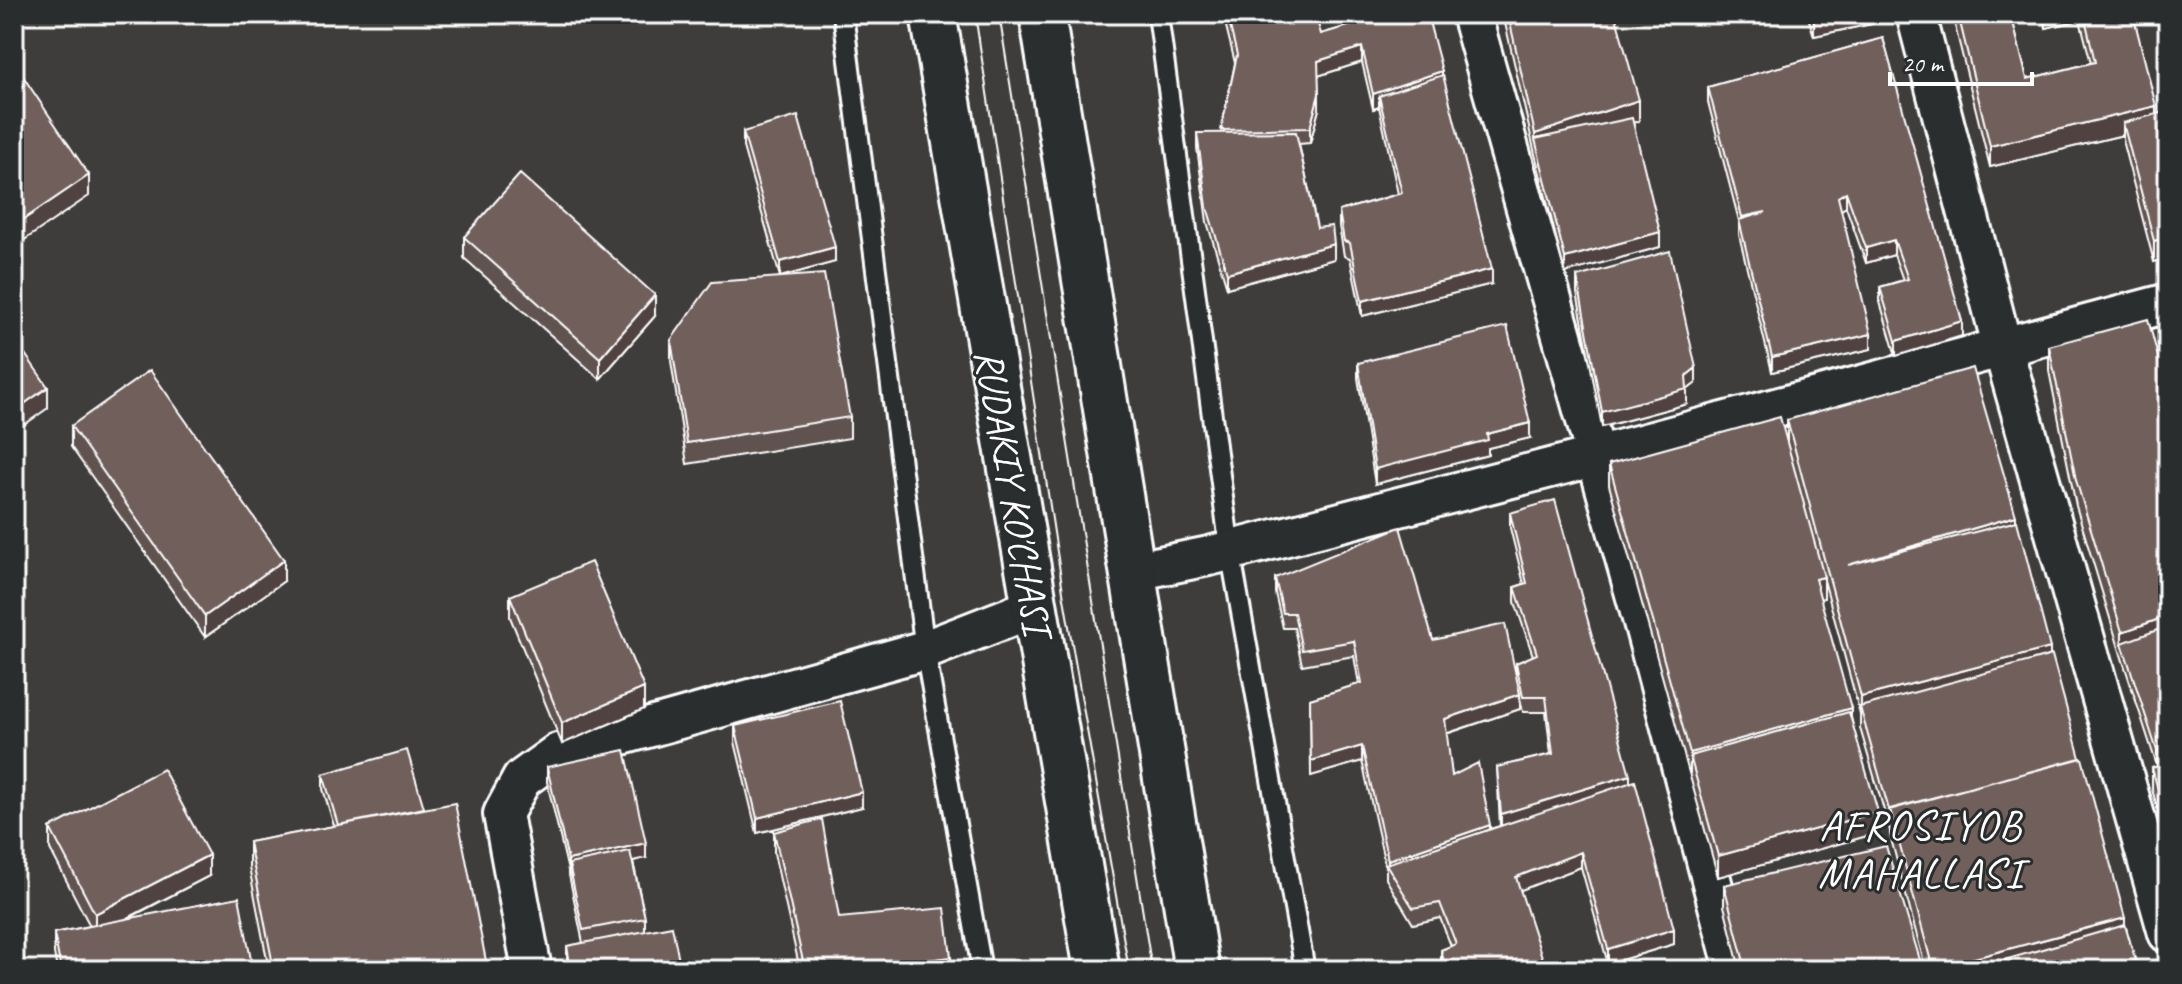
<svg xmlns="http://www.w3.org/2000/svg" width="2182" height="984" font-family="Caveat,sans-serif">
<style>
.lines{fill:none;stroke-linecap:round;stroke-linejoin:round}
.service-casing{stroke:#fff;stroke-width:24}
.minor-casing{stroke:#fff;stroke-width:44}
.primary-casing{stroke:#fff;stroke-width:50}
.service{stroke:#2a2d2e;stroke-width:18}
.minor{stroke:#2a2d2e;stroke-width:38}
.primary{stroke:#2a2d2e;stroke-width:44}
.tram{stroke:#fff;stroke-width:2}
.wall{fill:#61524f;stroke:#fff;stroke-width:2;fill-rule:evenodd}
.shaded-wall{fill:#4f4240;stroke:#fff;stroke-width:2}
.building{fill:#715f5c;stroke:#fff;stroke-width:2}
.labels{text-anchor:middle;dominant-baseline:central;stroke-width:6;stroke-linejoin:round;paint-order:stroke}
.street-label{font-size:40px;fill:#fff;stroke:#2a2d2e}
.neighbourhood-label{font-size:42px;letter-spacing:2px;fill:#fff;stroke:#2a2d2e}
</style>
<rect width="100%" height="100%" fill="#3f3c3c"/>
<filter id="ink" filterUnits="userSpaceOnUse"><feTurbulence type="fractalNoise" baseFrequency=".0125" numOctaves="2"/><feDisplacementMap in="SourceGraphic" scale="16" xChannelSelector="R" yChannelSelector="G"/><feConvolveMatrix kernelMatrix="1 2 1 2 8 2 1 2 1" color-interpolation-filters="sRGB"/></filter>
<g filter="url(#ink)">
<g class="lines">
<defs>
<path id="service" d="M843,14l82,636 57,320
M1158,14l72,536 75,420"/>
<path id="minor" d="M1471,14l174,615 90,341
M1916,14l87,335 165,584
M1130,572l79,-16 384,-99 575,-154
M532,970l-29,-156 19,-35 36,-26 367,-103 108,-42"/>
<path id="primary" d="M933,14l164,956
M1042,14l155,956"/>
</defs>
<use href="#service" class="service-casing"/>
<use href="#minor" class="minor-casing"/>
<use href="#primary" class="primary-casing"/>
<use href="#service" class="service"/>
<use href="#minor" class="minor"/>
<use href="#primary" class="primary"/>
<path class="tram" d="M975,14l89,584 65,372
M999,14l153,956"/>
</g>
<path class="wall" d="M1223,14h67l31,20 38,-11 -2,-9h70l65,270 -130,32 -12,-58 -6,-2 -5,-30v-15l59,-17 -19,-87 -6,2 -11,-47 -44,14 1,33 -9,34 -11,1 18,84 17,31 -107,29 -20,-66 -10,-74v-15h24l14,-70z
M1505,14h110l24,107 -6,1 27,125 -95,26 -30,-119 -30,-131z
M1807,14h65v10l-58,12z
M1952,14h59l16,65 64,-16 -11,-43 -34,8 -3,-14h90l23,100 12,-3v147l-14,4 -31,-118v-9l-133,32z
M1883,38l79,298 -66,20 -16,-54v-15l23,-7 -9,-25 -28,8 -20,-56 -5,3 30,139 -99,23 -33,-137v-14l-31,-119v-15z
M743,132l92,130 -55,15 70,140v21l-163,26 -16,-103v-21l109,-63 -37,-130z
M464,237l191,79 -55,63 -136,-121z
M1577,277l119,106 -9,7v14l-85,23 -25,-134z
M2049,346l115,33 2,152 -9,235 -35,-108 -46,-152 -27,-135z
M1358,363l172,75 -42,10v7l-113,29 -17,-106z
M1787,420l229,102 34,133 88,315h-212l-36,-135v-4l-30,-103v-14l-36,-134v18l-4,1 31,118 27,116 -160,44 -109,-392v-21l178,-23z
M71,426l213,155 -79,56 -134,-190z
M1510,513l120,270 44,161 -66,20 -27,-97 -61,23 23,80h-101l-1,-5v-15l10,-4 -11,-28 -27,6 -27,-45v-10l-24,-108 -51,15 -1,-77 49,-15 -5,-28 -52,9 -8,-37h-11l-8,-35v-15l158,62 83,35v-12l17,-7 -18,-54v-15l9,-3 -14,-56zM1520,698l3,14h23l5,42 -54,13 3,59 -10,3 -38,-53 -6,-42 74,-25z
M510,596l134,113 -82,35 -52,-127z
M735,726l127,81 -105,26 -22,-91z
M2168,763v83l-16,-57v-21z
M547,767l99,91 -13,3 12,57v13l36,39h-112l-2,-9v-15l16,-3 -14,-68 -22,-93z
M323,774l101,34 62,153v9h-217l-20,-103v-25l85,-16 -11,-37z
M50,828l159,48 -82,43 126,51h-196l-3,-17v-20l36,-7 -40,-77z
M774,832l65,86 112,39v13h-151l-26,-117z
M1724,885l199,85h-183l-16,-64z"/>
<path class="shaded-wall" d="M1848,14h24v10l-58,12v-15z
M2046,14h34v6l-34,8z
M1362,47v15l-44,14v-15z
M1442,71v15l-63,10v11l-6,2v-15z
M1319,94v15l-9,34v-15z
M1639,100v21l-100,32 -4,-14v-5z
M2156,106v21l-33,-4v12l-133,32v-21z
M89,175v21l-75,51v-21z
M1846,192v15l-8,5v-15z
M1660,232v15l-95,26v-15z
M2168,237v21l-14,4v-21z
M1894,240v15l-28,8v-15z
M1334,244v15l-107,29v-15z
M835,247v15l-55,15v-15z
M1492,269v15l-130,32v-15z
M655,295v21l-55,63v-21z
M1962,321v15l-66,20v-15z
M1871,334v15l-99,23v-15z
M1696,368v15l-9,7v14l-85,23v-15l84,-36z
M48,387v21l-34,24v-21z
M1530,423v15l-42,10v7l-113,29v-15l112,-35z
M2168,505v25l-7,2v-26z
M2016,516v21l-168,28z
M284,560v21l-79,56v-21z
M1824,577v21l-9,2v-21z
M2168,616v25l-46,2v-11z
M2050,648v21l-189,41v-13z
M644,688v21l-82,35v-21z
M1520,694v15l-75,25v-15z
M1851,708v21l-161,27v18v-21z
M1362,746v15l-51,15v-15z
M2168,746v16l-11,4v-15z
M1630,775v15l-129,39v-15z
M862,792v15l-105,26v-15z
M1878,812v21l-160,44v-21z
M1490,825v15l-102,26v-6z
M646,843v15l-75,17 -2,-11 -1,12v-16z
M1581,852v15l-65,25v-15z
M209,855v21l-114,59v-21z
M2125,918v25l-102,27h-90v-1z
M1674,929v15l-66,20v-15z
M1543,960v10h-21z"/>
<path class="building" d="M1227,14h63l1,1 24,-1 6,20 41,-12 -2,-8h67l15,57 -69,23 -11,-47 -44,14 1,33 -9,34 -89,2 16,-75z
M1508,14h107l24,86 -104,34z
M1811,14h37l-34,7z
M1958,14h53l16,65 68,-17 -11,-48h49l23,92 -166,40z
M1883,38l79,283 -66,20 -16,-54 28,-8 -14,-39 -28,8 -20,-56 -8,5 33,137 -99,23 -33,-137 27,-8 -24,5 -34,-130z
M14,63l75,112 -75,51z
M1443,75l49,194 -130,32 -12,-58 -6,-2 -5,-30 63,-18 -23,-97z
M2168,111v126l-14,4 -31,-118z
M798,116l37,131 -55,15 -37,-130z
M1632,118l28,114 -95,26 -30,-119z
M1296,132l21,96 15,-2 2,18 -107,29 -20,-66 -10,-74z
M520,174l135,121 -55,63 -136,-121z
M1670,251l26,117 -10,8 1,13 -85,23 -25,-135z
M824,274l26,143 -163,26 -16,-103 41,-58z
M2148,319l16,60 4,2v124l-7,1 7,36v74l-46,16 -46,-152 -27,-134z
M1507,326l23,97 -43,11 1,6 -113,29 -17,-106z
M14,338l34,49 -34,24z
M1973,368l43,148 -168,49 169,-44 33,127 -189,49 -74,-277z
M150,370l134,190 -79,56 -134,-190z
M1780,417l44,160 -9,2 36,129 -161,45 -81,-289z
M1555,500l75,275 -129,39 -4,-47 56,-13 -7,-57h-23l-7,-34 21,-9 -22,-67 12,-4 -17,-70z
M1400,527l33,113 72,-16 15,70 -75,25 7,57 26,-13 12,62 -102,35 -26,-114 -51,15 -1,-62 52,-16 -8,-42 -52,9 -8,-37h-11l-8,-35z
M591,562l53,126 -82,35 -52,-127z
M2168,626v120l-11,5 -35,-108z
M2052,655l28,103 -191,52 -29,-103z
M840,701l22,91 -105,26 -22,-92z
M1849,712l29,100 -160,44 -28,-100z
M407,750l17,58 -86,17 -15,-51z
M625,750l21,93 -78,17 -21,-93z
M2082,758l43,160 -192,51 -43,-160z
M2168,763v62l-16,-57z
M163,769l46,86 -114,59 -45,-86z
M1635,781l39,148 -66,20 -27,-97 -65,25 27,83 -21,10h-76l-5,-20 15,-6 -16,-41 -27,5 -27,-44z
M455,803l31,158 -45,9h-167l-25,-128z
M822,819l17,99 106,-10 6,49 -102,13h-44l-31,-138z
M1886,846l37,124h-177l-22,-85z
M630,851l15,67 -62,12 -14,-66z
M239,897l14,73h-192l-7,-37z
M2125,925l13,45h-168z
M672,926l9,44h-110l-4,-24z"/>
</g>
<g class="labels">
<g class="street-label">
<text transform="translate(1013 492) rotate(80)">RUDAKIY KO'CHASI</text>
</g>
<g class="neighbourhood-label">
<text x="1921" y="825">AFROSIYOB<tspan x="1921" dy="48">MAHALLASI</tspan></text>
</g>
</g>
<rect width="2182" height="984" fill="none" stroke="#2a2d2e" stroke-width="48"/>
<rect x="24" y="24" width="2134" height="936" fill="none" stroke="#fff" stroke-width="3" filter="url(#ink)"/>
<path d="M1890 72v12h142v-12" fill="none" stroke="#ffffff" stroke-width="4"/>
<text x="1902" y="72" font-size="24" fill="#ffffff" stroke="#2a2d2e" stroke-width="6" paint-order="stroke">20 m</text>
</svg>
